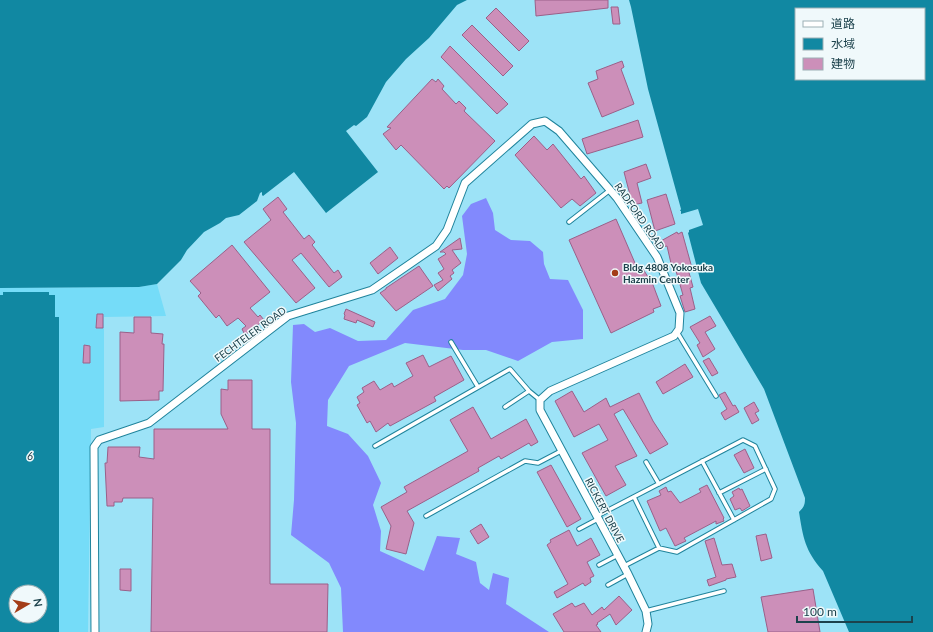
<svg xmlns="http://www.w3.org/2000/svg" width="933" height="632" font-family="Lato,'Noto Sans JP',sans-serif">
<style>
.built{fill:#75dcf8;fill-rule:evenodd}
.forest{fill:#8289fd}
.water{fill:#1188a2;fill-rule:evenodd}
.building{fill:#cc8fb9;stroke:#9a6089}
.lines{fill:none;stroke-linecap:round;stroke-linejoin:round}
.lane-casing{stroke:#20849c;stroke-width:5.5}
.street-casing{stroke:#20849c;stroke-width:9}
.lane{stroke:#fff;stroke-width:3.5}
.street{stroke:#fff;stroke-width:7}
.poi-dot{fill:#a33d18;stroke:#f0f9fb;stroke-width:1.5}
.labels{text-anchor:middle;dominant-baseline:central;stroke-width:3;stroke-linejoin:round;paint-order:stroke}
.street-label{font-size:10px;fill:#1c424c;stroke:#f0f9fb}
.poi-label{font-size:10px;font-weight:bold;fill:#1c424c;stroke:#f0f9fb;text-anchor:start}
.water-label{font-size:11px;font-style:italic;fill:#203f48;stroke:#f0f9fb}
</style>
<rect width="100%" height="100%" fill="#9de3f7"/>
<path class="built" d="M157,284l9,32 -62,1v110l-13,2 -3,203h-88v-344l139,-1zM16,592h24v24h-24z"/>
<path class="forest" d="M486,198l7,15 2,17 16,10 19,1 13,11 1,12 6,15 18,1 15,30v29l-31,3 -34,19 -32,-11h-23l-58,-7 -56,23 -21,34 -1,26 21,8 20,22 13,27 -8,22 8,26 -1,20 44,20 13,-35 23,2 -4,16 20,8 4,21 9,7 4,-17 16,5 -3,26 43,28h-206l-2,-44 -12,-25 -38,-28 3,-35 2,-77 -5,-41 2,-57 11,-1 11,8 15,-4 28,13 28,-1 27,-30 32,-11 18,-24 4,-21 -5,-38 9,-12z"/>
<path class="water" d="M0,0h467l-10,5 -28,33 -23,21 -20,23 -19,35 -11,9 -2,-1 -8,6 32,41 -52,41 -32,-41 -31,24 -1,-1v-3l-2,1 -3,8 -18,14 -13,3 -6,5 -16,9 -17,18 -6,10 -24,24 -18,3 -139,1z
M629,0h304v632h-84l-26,-61c-18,-20 -20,-34 -24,-59 5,-5 6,-7 6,-14l-41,-109 -63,-106 -13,-50 1,-1v-2l14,-5 -5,-16 -17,5v-3h-1l1,-2 -33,-120 -17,-82zM796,9h128v70h-128z
M3,292h46v3h6v22h4v315h-59v-337h3zM16,592h24v24h-24z"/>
<path class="building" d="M535,0h73v8l-72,8z
M611,7h7l2,17h-7z
M496,8l33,33 -10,10 -33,-33z
M472,25l41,41 -10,10 -41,-41z
M450,46l58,58 -11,10 -56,-57z
M622,61l2,6 -3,2 13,35 -32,13 -14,-34 10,-4 -2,-8z
M432,79l4,3 2,-3 6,7 -2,3 14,15 3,-3 7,7 -2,3 31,30 -46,47 -2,-2 -3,3 -43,-44 -5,5 -13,-16 8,-6 -4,-1z
M638,120l5,17 -56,17 -5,-15z
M534,136l13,14 6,-6 28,35 3,-3 12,17 -16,13 -8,-7 -11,9 -46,-53z
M646,164l5,14 -14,5 5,20 -10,2 -2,-10 -6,-23z
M666,194l9,30 -20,7 -8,-31z
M278,197l9,12 -4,3 21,27 5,-4 6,7 -3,3 22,28 4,-3 4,7 -13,10 -28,-34 -9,7 23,28 -19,15 -52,-61 27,-22 -8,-11z
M616,219l22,51 5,-1 5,8h2l11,29 -8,3 1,3 -43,21 -42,-93z
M677,232l1,2 4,-2 10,36 -4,1 5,18 -3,1 5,21 -10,3 -5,-16 3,-1 -7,-24 -3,1 -6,-26 -6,1 -2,-5z
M460,238l2,11 -10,1 9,13 -9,7 2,3 -4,3 2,3 -14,12 -4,-6 9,-5 -5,-7 6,-4 -6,-10 8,-5 -2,-2h-4z
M232,245l38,47 -20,16 8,9 2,-2 4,5 -19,15 -3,-6 4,-3 -8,-8 -11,8 -8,-11 -3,3 -18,-22 3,-3 -11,-12z
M390,247l8,11 -20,16 -8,-11z
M419,266l14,20 -37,25 -16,-18 6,-4v-1z
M346,309l29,13 -2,5 -16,-7 -1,3 -12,-4 1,-4 -1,-1z
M97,314h6v14h-7z
M710,316l6,10 -11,6 10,17 -12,8 -6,-12 3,-2 -10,-16z
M134,317h17v16l12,1 -1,10h2l-1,47h-4v9l-39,1v-69l14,1z
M84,345l6,1v17h-7z
M423,355l6,12 22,-11 13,24 -30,17 2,4 -46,25 -2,-3 -12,9 -6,-11 -3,2 -10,-18 3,-2 -3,-6 7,-5 -2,-4 12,-7 6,9 12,-7 2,4 19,-11 -7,-13z
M709,358l9,15 -6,3 -9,-15z
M685,364l8,13 -30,17 -7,-12z
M228,380h24v49h18v155h58l-1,48h-176l2,-134h-30l-1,4h-8v4h-7l-2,-43h2l1,-16h32l-1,10 15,2v-30h74l-7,-15v-25l7,1z
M572,391l12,21 22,-14 4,9 29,-14 14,28 15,23 -18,10 -27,-45 -9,5 23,42 -22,10 11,19 -20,11 -24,-43 26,-13 -9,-16 -25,13 -19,-36z
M725,392l8,14 2,-1 4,7 -14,8 -4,-7 6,-4 -8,-14z
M754,402l5,9 -4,2 4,7 -7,4 -8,-16z
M473,407l18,32 35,-20 12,23 -7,4 -2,-3 -28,16 -2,-3 -21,12 1,3 -72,40 7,12 -8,31 -20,-5 5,-23 -10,-19 26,-15 -3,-5 64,-36 -18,-31z
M745,449l9,19 -10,5 -10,-18z
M551,465l30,54 -14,8 -30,-55z
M707,485l17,33 -1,1 1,2 -8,3v-3l-32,17 2,3 -11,5 -9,-18 -6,3 -13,-30 14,-6 -2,-4 7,-4 2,5 3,-1 9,12 21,-11 -2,-3z
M739,488l1,2 2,-1 8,17 -8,5 -2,-3 -5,2 -5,-11 4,-3 -2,-4z
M481,524l8,13 -11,7 -8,-13z
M569,530l8,16 14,-8 9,17 -13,7 7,14 -4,2 1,4 -6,4 -2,-3 -26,15 -3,-6 14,-8 -21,-39 4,-3 -1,-2z
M766,534l6,24 -11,3 -5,-25z
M714,538l8,27 10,-1 4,13 -10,2v1l-17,6 -2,-6 9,-3 -11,-36z
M120,569h11v22l-11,-1z
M813,589l7,43h-52l-7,-35z
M619,596l13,14 -16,15 -6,-11 -13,9 1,1 -2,1 5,7h-37l-11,-18 19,-11 3,4 9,-4 8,12 10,-8 2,3z"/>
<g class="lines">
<defs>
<path id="lane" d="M569,222l41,-32
M677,332l39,64
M451,342l27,45
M505,407l24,-16
M375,446l135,-77 19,22 11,9
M702,461l32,59
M646,462l13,22
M719,493l47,-24
M634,497l25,51
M426,516l99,-55 13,2 23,-12
M597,516l146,-76 12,6 20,43 -4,10 -94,53 -18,-4 -35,18
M579,529l19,-10
M599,565l19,-10
M608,585l20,-11
M646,611l78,-20"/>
<path id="street" d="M95,632l-1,-185 5,-7 50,-17 139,-107 84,-26 64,-44 11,-16 18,-47 67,-59 13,-3 14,10 58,67 40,59 23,56 -1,16 -5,7 -124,55 -10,9v10l88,164 18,37 2,13 -2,8"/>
</defs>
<use href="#lane" class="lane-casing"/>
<use href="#street" class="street-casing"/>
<use href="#lane" class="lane"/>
<use href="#street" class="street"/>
</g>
<circle class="poi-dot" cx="615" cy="273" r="4"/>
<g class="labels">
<g class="street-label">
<text transform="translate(640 216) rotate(55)">RADFORD ROAD</text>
<text transform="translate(250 334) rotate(-36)">FECHTELER ROAD</text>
<text transform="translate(605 510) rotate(62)">RICKERT DRIVE</text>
</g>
<g class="poi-label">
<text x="623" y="267">Bldg 4808 Yokosuka<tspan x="623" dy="12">Hazmin Center</tspan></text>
</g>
<g class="water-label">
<text x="30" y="455">6</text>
</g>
</g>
<rect x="795" y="8" width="130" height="72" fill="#f0f9fb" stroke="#9bb0b5"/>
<rect x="803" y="21" width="20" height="6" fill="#ffffff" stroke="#9bb0b5"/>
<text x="831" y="28" font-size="12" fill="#1c424c">道路</text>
<rect x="803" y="38" width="20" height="12" fill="#1188a2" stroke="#9bb0b5"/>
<text x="831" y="48" font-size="12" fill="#1c424c">水域</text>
<rect x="803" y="58" width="20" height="12" fill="#cc8fb9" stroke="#9bb0b5"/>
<text x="831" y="68" font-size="12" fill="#1c424c">建物</text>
<g transform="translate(28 604) rotate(81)"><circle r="19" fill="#f0f9fb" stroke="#9bb0b5"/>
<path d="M0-3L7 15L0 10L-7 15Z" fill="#a33d18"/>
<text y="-6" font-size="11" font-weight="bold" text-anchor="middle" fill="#1c424c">N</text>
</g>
<path d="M797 616v6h115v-6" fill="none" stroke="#1c424c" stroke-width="2"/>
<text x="803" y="616" font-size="12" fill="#1c424c" stroke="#f0f9fb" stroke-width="3" paint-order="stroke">100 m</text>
</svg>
